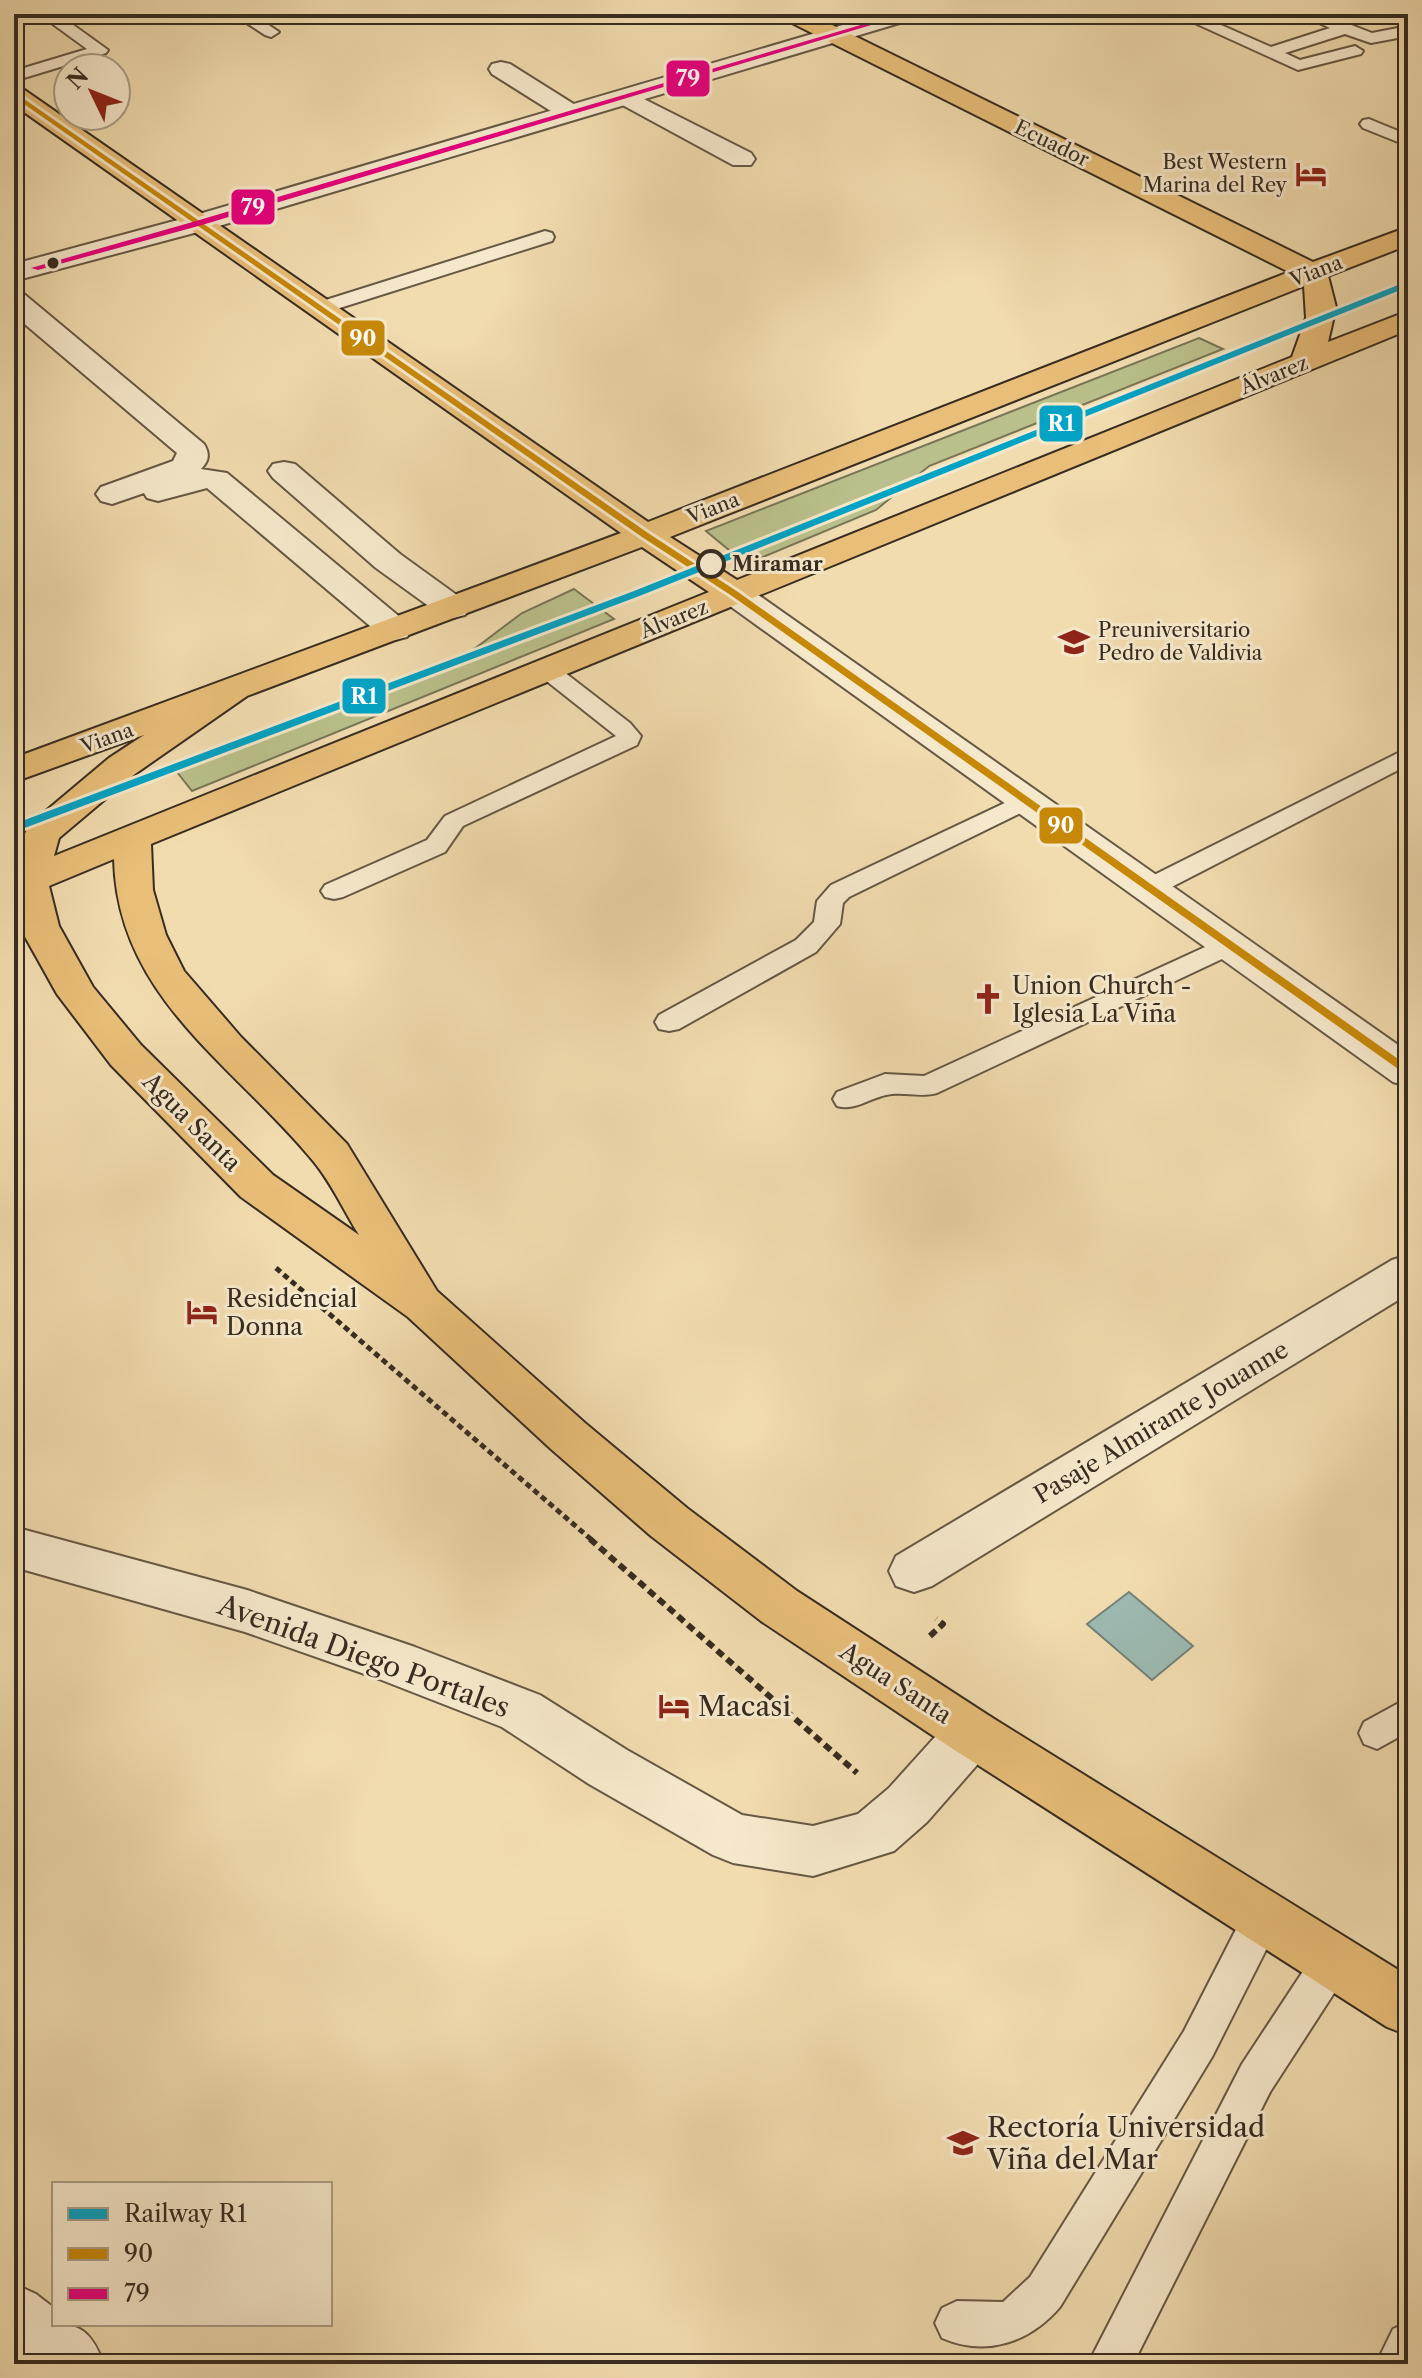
<svg xmlns="http://www.w3.org/2000/svg" width="1422" height="2378" font-family="'Libre Caslon Text',serif">
<style>
.green{fill:#bac08b;stroke:#787656;stroke-width:2}
.water{fill:#9cbab2;stroke:#748178;stroke-width:2}
.lines{fill:none;stroke-linecap:round;stroke-linejoin:round}
.service-casing{stroke:#665844;stroke-width:4}
.pedestrian-casing{stroke:#665844;stroke-width:4}
.minor-casing{stroke:#665844;stroke-width:4}
.tertiary-casing{stroke:#665844;stroke-width:4}
.primary-casing{stroke:#372c21;stroke-width:4}
.path-far1{stroke:#372c21;stroke-width:5;stroke-dasharray:6 4;stroke-linecap:butt}
.path{stroke:#372c21;stroke-width:6;stroke-dasharray:8 5;stroke-linecap:butt}
.service{fill:#f6e8cb;fill-rule:evenodd}
.pedestrian{fill:#f6e8cb;fill-rule:evenodd}
.minor{fill:#f6e8cb;fill-rule:evenodd}
.tertiary{fill:#f6e8cb;fill-rule:evenodd}
.primary{fill:#e8be78;fill-rule:evenodd}
.bus-1-casing{stroke:#f6e8cb;stroke-width:6}
.bus-2-casing{stroke:#f6e8cb;stroke-width:6}
.bus-1{fill:#c78808;fill-rule:evenodd}
.bus-2{fill:#e5007d;fill-rule:evenodd}
.rail-1-casing{stroke:#f6e8cb;stroke-width:6}
.rail-1{fill:#03a3c5;fill-rule:evenodd}
.bus-dot{fill:#372c21;stroke:#f6e8cb;stroke-width:3}
.stop-dot{fill:#f6e8cb;stroke:#372c21;stroke-width:4}
.labels{text-anchor:middle;dominant-baseline:central;stroke-width:6;stroke-linejoin:round;paint-order:stroke}
.far-street-label{font-size:20px;fill:#372c21;stroke:#f6e8cb}
.far-poi-label{font-size:20px;fill:#372c21;stroke:#f6e8cb;text-anchor:end}
.far-stop-label{font-size:20px;font-weight:bold;fill:#372c21;stroke:#f6e8cb;text-anchor:start}
.poi-label{font-size:24px;fill:#372c21;stroke:#f6e8cb;text-anchor:start}
.street-label{font-size:24px;fill:#372c21;stroke:#f6e8cb}
.near-street-label{font-size:28px;fill:#372c21;stroke:#f6e8cb}
.near-poi-label{font-size:28px;fill:#372c21;stroke:#f6e8cb;text-anchor:start}
.line-badge{stroke:#f6e8cb;stroke-width:3}
.badge-label{font-size:22px;text-anchor:middle;font-weight:bold;fill:#fff}
</style>
<rect width="100%" height="100%" fill="#f1dcaf"/>
<filter id="stains"><feTurbulence type="fractalNoise" baseFrequency=".0025" numOctaves="4"/><feColorMatrix values="0 0 0 0 .2 0 0 0 0 .09 0 0 0 0 .02 0 0 0 .5 -.17"/></filter>
<radialGradient id="worn" r=".72"><stop offset=".6" stop-color="#630" stop-opacity="0"/><stop offset="1" stop-color="#630" stop-opacity=".3"/></radialGradient>
<path class="green" d="M1199,338l24,11 -294,117 -53,44 -130,54 -40,-33z
M574,589l40,30 -422,172 -15,-19 268,-101 77,-58z"/>
<path class="water" d="M1129,1592l64,54 -41,34 -65,-56z"/>
<g class="lines">
<defs>
<path id="service" d="M39,14h19l50,36 -2,3 -92,28v-10l73,-22z
M233,14h19l27,18 -8,5 -6,-2z
M1175,14h21l75,33 59,-19 -30,-14h23l49,19 36,-7v10l-37,7 -26,-9 -60,19 15,7 55,-14 8,5 -2,3 -63,16z
M1369,119l39,16v11l-45,-18 -3,-4 3,-4z
M545,231l7,2 2,4 -2,4 -225,71h-14l-3,-4 3,-4z
M547,663l8,2 75,58 11,13 -4,9 -174,81 -18,26 -102,45 -9,2 -9,-2 -4,-6 4,-6 102,-45 18,-24 171,-80 -77,-61 -4,-5 4,-5z
M1408,748v17l-250,129 -9,2 -9,-2 -4,-6 4,-6z
M1026,793l9,3 4,5 -4,5 -186,91 -6,6 -3,21 -24,28 -137,77 -10,2 -10,-2 -4,-7 4,-7 137,-75 18,-18 3,-21 14,-16z
M1229,936l10,3 4,6 -4,6 -302,142c-17,5 -35,-2 -51,2 -18,4 -31,16 -49,11l-4,-7 4,-7 48,-18 39,2z
M1408,1698v34l-31,17 -13,-5 -5,-11 5,-11z
M1263,1898l14,6 5,12 -5,12 -65,129 -152,250c-31,36 -74,50 -118,31l-7,-15 7,-15 15,-7 46,1 27,-25 154,-246 65,-127z
M1333,1942l14,5 6,13 -6,13 -77,119 -137,272h-45l154,-300 77,-117z
M1408,2322v42h-32l17,-35z"/>
<path id="pedestrian" d="M626,90l125,63 4,6 -4,6h-18l-116,-63 -3,-5 3,-5z"/>
<path id="minor" d="M501,62l9,2 70,44 4,5 -4,5h-18l-70,-44 -3,-5 3,-5z
M14,291l10,3 180,150c6,10 5,17 -3,25l26,4 180,150 5,7 -5,7 -12,3 -12,-3 -176,-149 -49,13 -11,-3 -3,-5 -32,11 -11,-3 -5,-7 5,-7 72,-26 4,-8 -163,-138z
M284,462l11,2 105,90 65,47 5,7 -5,7 -12,3 -12,-3 -65,-47 -103,-90 -5,-7 5,-7z
M735,584l12,3 661,465v34l-15,-4 -670,-481 -5,-7 5,-7z
M1408,1255v39l-476,292 -18,6 -18,-6 -7,-15 7,-15 496,-296z
M14,1527l233,63 168,57 125,48 87,55 115,65 71,11 45,-12 31,-26 64,-71 19,-7 19,7 8,16 -8,16 -64,73 -33,29 -81,25 -80,-13 -20,-8 -124,-71 -87,-57 -123,-48 -134,-47 -231,-65z
M14,2284l22,10 18,14v16c31,0 39,13 50,40h-82l-8,-7z"/>
<path id="tertiary" d="M880,14h37l-4,5 -704,210 -195,52v-17l175,-47z"/>
<path id="primary" d="M780,14h30l503,248 95,-35v18l-80,31 8,31 -8,35 80,-31v19l-1257,514 2,46 13,45 18,36 57,66 106,107 90,147 148,132 102,85 110,83 194,126 417,259v59l-21,-8 -434,-278 -192,-128 -110,-85 -100,-87 -143,-132 -167,-120 -130,-132 -54,-71 -38,-68 -5,-22v-42l14,-36 81,-68 35,-23 -130,47v-24l607,-225 -607,-428v-18l9,2 625,433 641,-250 -505,-253zM1304,286l2,32 -14,39 -555,223 -67,-43zM642,547l67,45 -655,264 5,-18 76,-64 112,-78zM114,859c3,139 121,206 200,303 18,22 30,49 45,73l-86,-60 -132,-130 -48,-58 -34,-61 -10,-40z"/>
</defs>
<use href="#service" class="service-casing"/>
<use href="#pedestrian" class="pedestrian-casing"/>
<use href="#minor" class="minor-casing"/>
<use href="#tertiary" class="tertiary-casing"/>
<use href="#primary" class="primary-casing"/>
<path class="path-far1" d="M276,1268l317,273"/>
<path class="path" d="M590,1539l267,234
M930,1636l13,-12 -7,-5"/>
<use href="#service" class="service"/>
<use href="#pedestrian" class="pedestrian"/>
<use href="#minor" class="minor"/>
<use href="#tertiary" class="tertiary"/>
<use href="#primary" class="primary"/>
<defs>
<path id="bus-1" d="M14,92l634,441 90,59 670,474v10l-676,-480 -90,-59 -628,-440z"/>
<path id="bus-2" d="M898,14h10l-706,211 -164,45 -7,-2 165,-47z"/>
</defs>
<use href="#bus-1" class="bus-1-casing"/>
<use href="#bus-2" class="bus-2-casing"/>
<use href="#bus-1" class="bus-1"/>
<use href="#bus-2" class="bus-2"/>
<defs>
<path id="rail-1" d="M1408,281v6l-766,308 -628,237v-8l620,-233z"/>
</defs>
<use href="#rail-1" class="rail-1-casing"/>
<use href="#rail-1" class="rail-1"/>
</g>
<defs>
<symbol id="hotel-bare" viewBox="-9 -9 18 18"><path d="M-6-4.5h1.5V1H6V5H4.5V3h-9V5H-6ZM-4 0a1.8 1.8 0 1 1 3.6 0ZM.5 0V-2.5h3Q6-2.5 6 0Z" fill="#8f2418" stroke="#f6e8cb" stroke-width="2.5" paint-order="stroke"/></symbol>
<symbol id="school-bare" viewBox="-9 -9 18 18"><path d="M0-5L7-2L0 1L-7-2ZM-4 1L0 2.5L4 1V4Q0 6-4 4Z" fill="#8f2418" stroke="#f6e8cb" stroke-width="2.5" paint-order="stroke"/></symbol>
<symbol id="church-bare" viewBox="-9 -9 18 18"><path d="M-1.2-6h2.4v3.5h3.3v2.4h-3.3V6h-2.4V-.1h-3.3v-2.4h3.3Z" fill="#8f2418" stroke="#f6e8cb" stroke-width="2.5" paint-order="stroke"/></symbol>
<symbol id="university-bare" viewBox="-9 -9 18 18"><path d="M0-5L7-2L0 1L-7-2ZM-4 1L0 2.5L4 1V4Q0 6-4 4Z" fill="#8f2418" stroke="#f6e8cb" stroke-width="2.5" paint-order="stroke"/></symbol>
</defs>
<g fill-rule="evenodd">
<use href="#hotel-bare" x="1289" y="152" width="44" height="44"/>
<use href="#school-bare" x="1052" y="620" width="44" height="44"/>
<use href="#church-bare" x="966" y="977" width="44" height="44"/>
<use href="#hotel-bare" x="180" y="1290" width="44" height="44"/>
<use href="#hotel-bare" x="652" y="1684" width="44" height="44"/>
<use href="#university-bare" x="941" y="2121" width="44" height="44"/>
</g>
<circle class="bus-dot" cx="53" cy="263" r="7"/>
<circle class="stop-dot" cx="711" cy="564" r="13"/>
<g class="labels">
<g class="far-street-label">
<text transform="translate(1052 143) rotate(26)">Ecuador</text>
<text transform="translate(1316 271) rotate(-21)">Viana</text>
<text transform="translate(1274 375) rotate(-22)">Álvarez</text>
<text transform="translate(713 508) rotate(-21)">Viana</text>
<text transform="translate(674 619) rotate(-22)">Álvarez</text>
<text transform="translate(107 738) rotate(-20)">Viana</text>
</g>
<g class="far-poi-label">
<text x="1287" y="162">Best Western<tspan x="1287" dy="23">Marina del Rey</tspan></text>
<text x="1098" y="630" text-anchor="start">Preuniversitario<tspan x="1098" dy="23">Pedro de Valdivia</tspan></text>
</g>
<g class="far-stop-label">
<text x="732" y="564">Miramar</text>
</g>
<g class="poi-label">
<text x="1012" y="985">Union Church -<tspan x="1012" dy="28">Iglesia La Viña</tspan></text>
<text x="226" y="1298">Residencial<tspan x="226" dy="28">Donna</tspan></text>
</g>
<g class="street-label">
<text transform="translate(192 1122) rotate(45)">Agua Santa</text>
<text transform="translate(1161 1422) rotate(-31)">Pasaje Almirante Jouanne</text>
<text transform="translate(896 1683) rotate(33)">Agua Santa</text>
</g>
<g class="near-street-label">
<text transform="translate(364 1656) rotate(20)">Avenida Diego Portales</text>
</g>
<g class="near-poi-label">
<text x="698" y="1706">Macasi</text>
<text x="987" y="2127">Rectoría Universidad<tspan x="987" dy="32">Viña del Mar</tspan></text>
</g>
</g>
<g class="line-badge">
<rect x="665" y="59" width="46" height="39" rx="8" fill="#e5007d"/>
<rect x="230" y="188" width="46" height="38" rx="8" fill="#e5007d"/>
<rect x="340" y="319" width="46" height="38" rx="8" fill="#c78808"/>
<rect x="1038" y="404" width="46" height="39" rx="8" fill="#03a3c5"/>
<rect x="341" y="677" width="46" height="38" rx="8" fill="#03a3c5"/>
<rect x="1038" y="806" width="46" height="39" rx="8" fill="#c78808"/>
</g>
<g class="badge-label">
<text x="688" y="86">79</text>
<text x="253" y="215">79</text>
<text x="363" y="346">90</text>
<text x="1061" y="431">R1</text>
<text x="364" y="704">R1</text>
<text x="1061" y="833">90</text>
</g>
<rect width="1422" height="2378" fill="none" stroke="#f1dcaf" stroke-width="48"/>
<rect x="16" y="16" width="1390" height="2346" fill="none" stroke="#372c21" stroke-width="4"/>
<rect x="24" y="24" width="1374" height="2330" fill="none" stroke="#372c21" stroke-width="2"/>
<rect x="52" y="2182" width="280" height="144" fill="#f6e8cb" stroke="#aa9d87" stroke-width="2"/>
<rect x="68" y="2208" width="40" height="12" fill="#03a3c5" stroke="#aa9d87" stroke-width="2"/>
<text x="124" y="2222" font-size="24" fill="#372c21">Railway R1</text>
<rect x="68" y="2248" width="40" height="12" fill="#c78808" stroke="#aa9d87" stroke-width="2"/>
<text x="124" y="2262" font-size="24" fill="#372c21">90</text>
<rect x="68" y="2288" width="40" height="12" fill="#e5007d" stroke="#aa9d87" stroke-width="2"/>
<text x="124" y="2302" font-size="24" fill="#372c21">79</text>
<g transform="translate(92 92) rotate(313)"><circle r="38" fill="#f6e8cb" stroke="#aa9d87" stroke-width="2"/>
<path d="M0-6L14 30L0 20L-14 30Z" fill="#8f2418"/>
<text y="-12" font-size="22" font-weight="bold" text-anchor="middle" fill="#372c21">N</text>
</g>
<rect width="100%" height="100%" filter="url(#stains)"/>
<rect width="100%" height="100%" fill="url(#worn)"/>
</svg>
